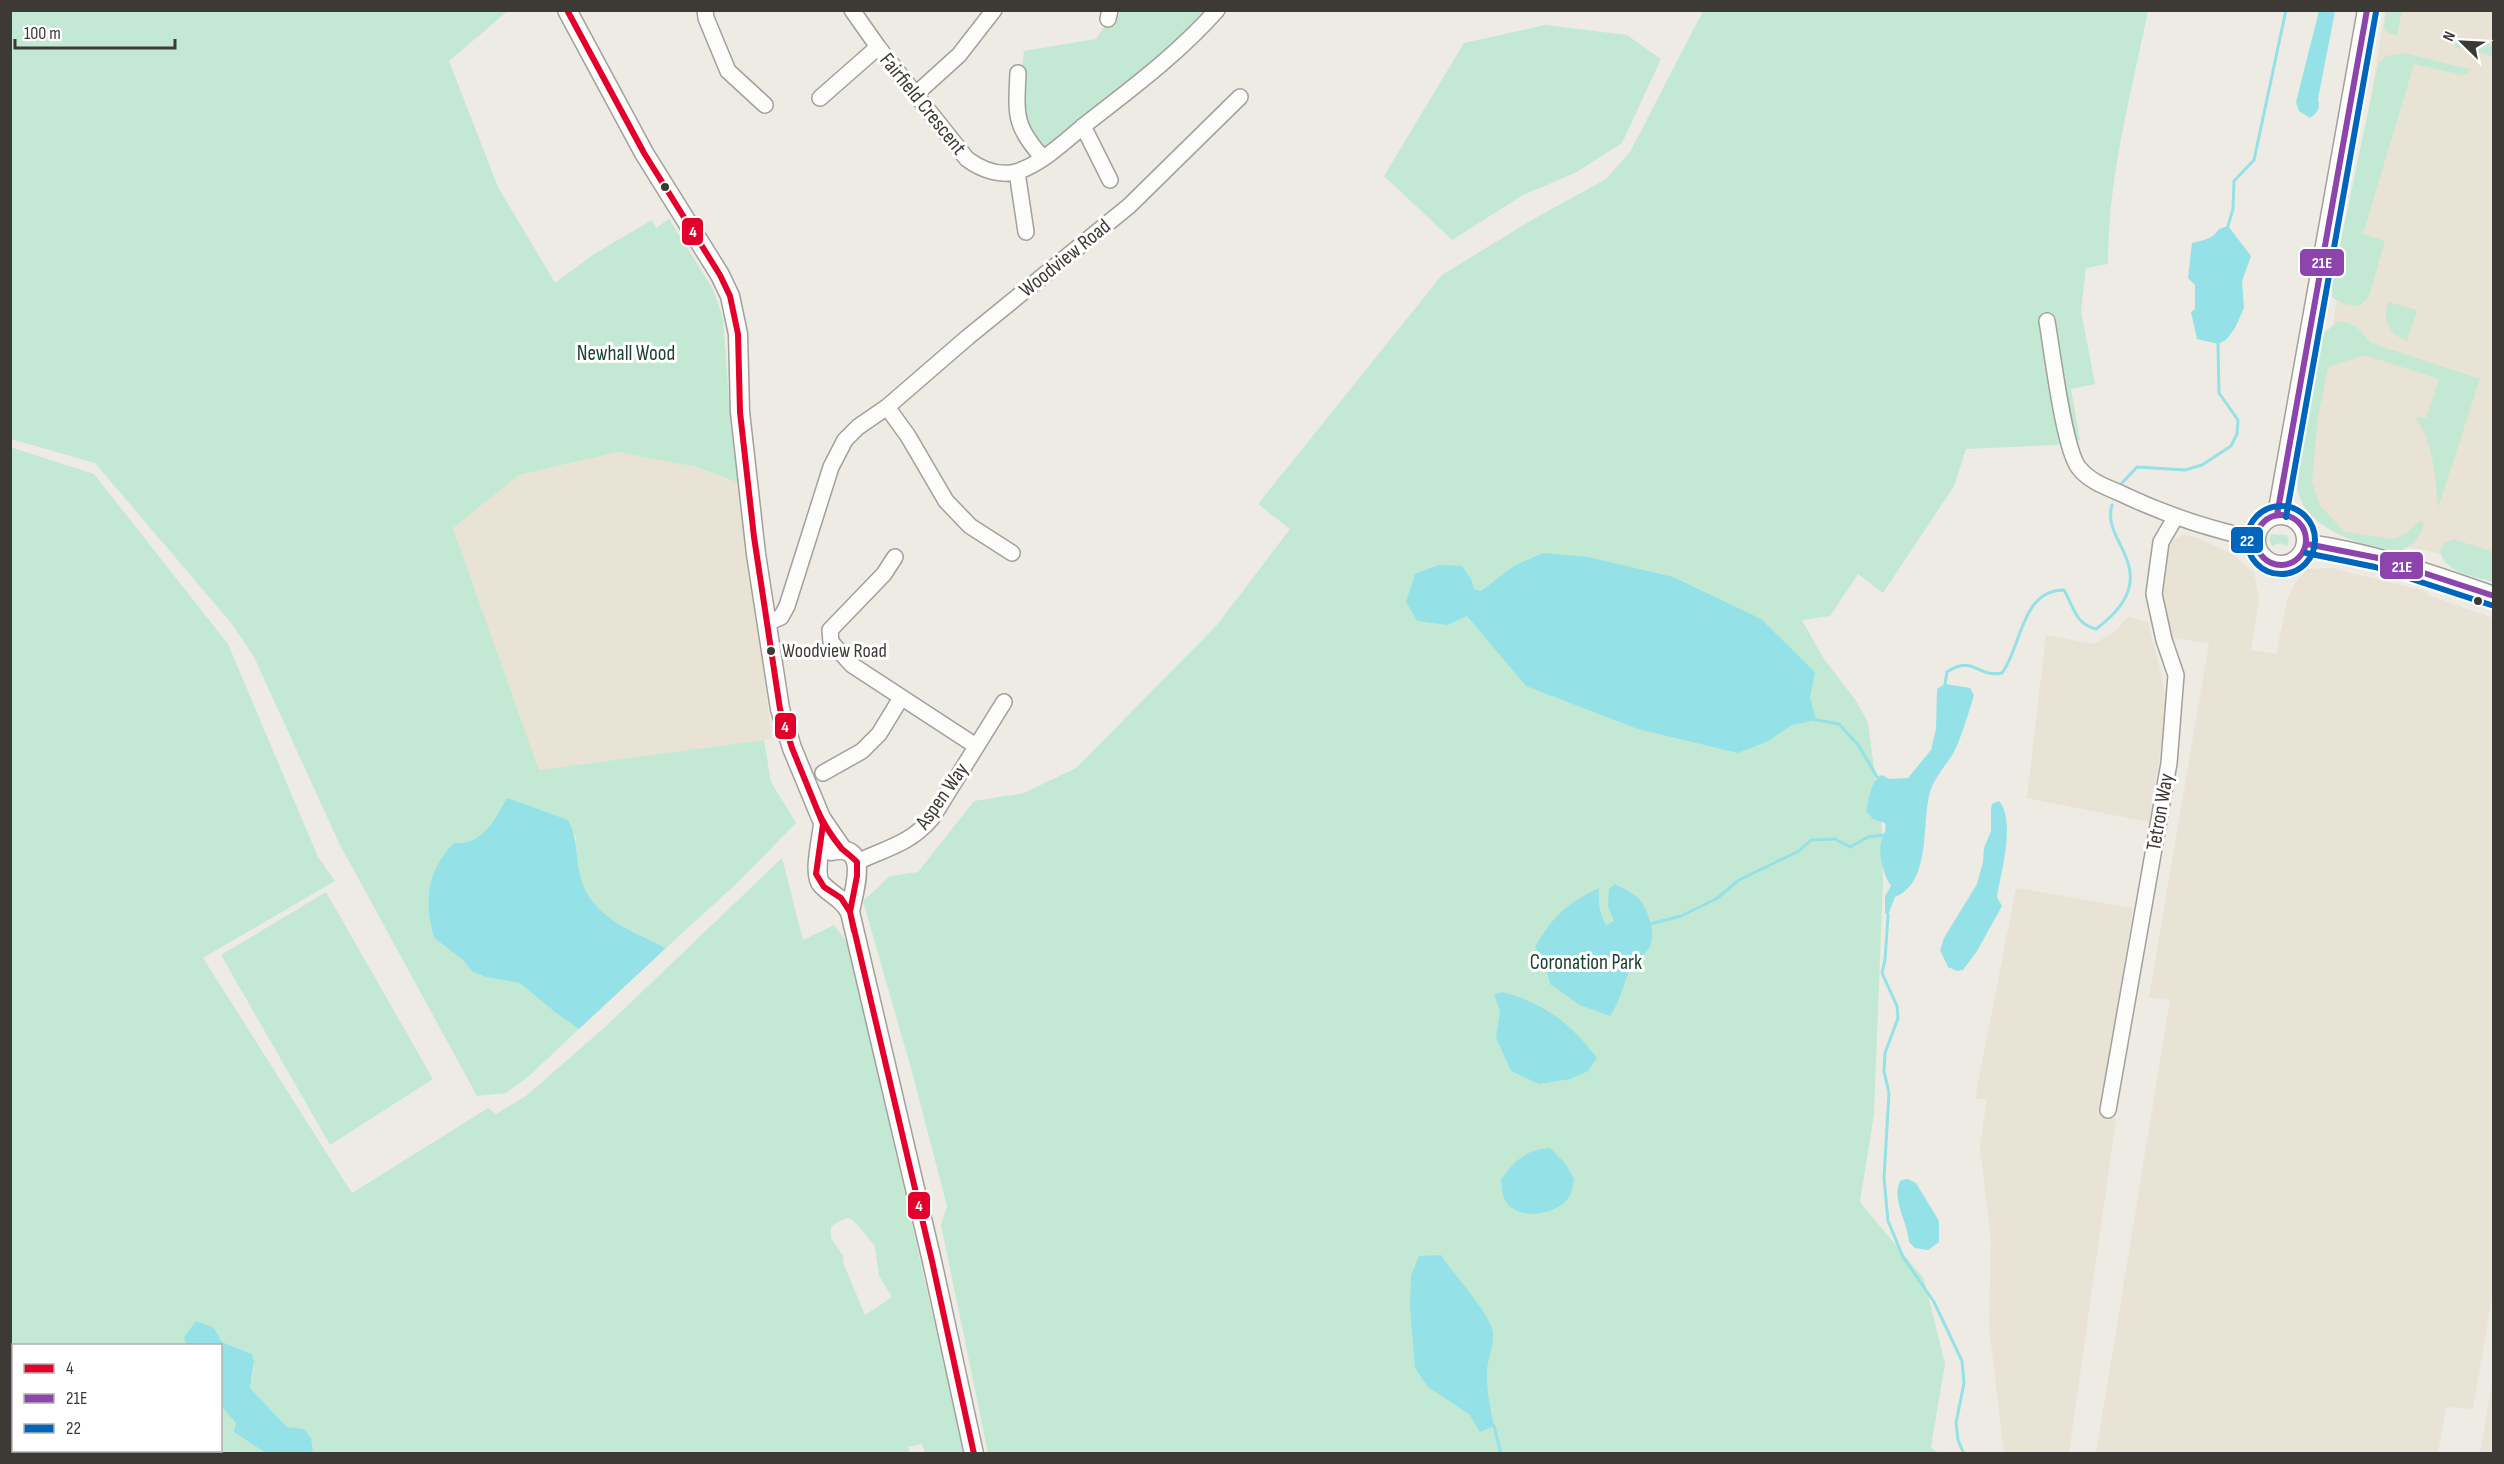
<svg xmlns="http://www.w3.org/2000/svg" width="2504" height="1464" font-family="'Sofia Sans Condensed',sans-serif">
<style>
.built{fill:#e8e3d4}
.green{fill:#c3e9d4;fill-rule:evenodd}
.water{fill:#94e1e8}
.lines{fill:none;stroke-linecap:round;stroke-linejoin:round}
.stream{stroke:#94e1e8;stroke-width:3}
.minor-casing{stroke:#a2a09b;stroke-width:18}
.major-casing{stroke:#a2a09b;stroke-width:21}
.minor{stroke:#fcfcfb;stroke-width:15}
.major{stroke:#fcfcfb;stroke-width:18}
.bus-1-casing{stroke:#fff;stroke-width:10}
.bus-2-casing{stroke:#fff;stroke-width:10}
.bus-3-casing{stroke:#fff;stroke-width:10}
.bus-1{stroke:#e4002b;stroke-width:6}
.bus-2{stroke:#8e44ad;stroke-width:6}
.bus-3{stroke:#0065bd;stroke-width:6}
.bus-dot{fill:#3d3a35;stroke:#fff;stroke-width:2}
.labels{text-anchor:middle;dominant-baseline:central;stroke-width:6;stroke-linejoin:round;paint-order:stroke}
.bus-label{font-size:20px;fill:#3d3a35;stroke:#fff;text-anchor:start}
.street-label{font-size:21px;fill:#3d3a35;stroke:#fff}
.park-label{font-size:21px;fill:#1c4333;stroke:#fff}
.line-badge{stroke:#fff;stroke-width:2}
.badge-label{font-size:16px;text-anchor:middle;font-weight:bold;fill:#fff}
</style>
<rect width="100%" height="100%" fill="#eeebe4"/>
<path class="built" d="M2385,11h108v555l-148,-34 -29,-22 -10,-26z
M617,452l80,15 42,16 33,256 -233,31 -86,-242 66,-53z
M2184,534l14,4 34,16 22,19 5,26 -8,51 25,4 11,-54 7,-15 13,-16 24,-1 94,23 3,4 65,23 1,668 -21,123 -27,-2 -8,46 -342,1 74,-454 -21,-3 60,-354 -37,-5 -8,-32 -2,-24 7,-33 4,-9z
M2128,617l20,5 14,55 5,33 -18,112 -122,-24 19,-163 47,9 20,-11z
M2016,888l117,20 -33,208 16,3 -47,334h-65l-15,-127 2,-86 -11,-93 7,-48h-12z
M2493,1378v75h-13z"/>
<path class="green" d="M10,11h498l-59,50 49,126 57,96 39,-29 58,-34 4,8 13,-9 44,70 10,29 8,111 8,54 -42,-16 -80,-15 -98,23 -66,53 86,242 225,-30 7,42 25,41 -61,62 -69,63c-33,-16 -72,-29 -85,-67 -5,-14 -4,-32 -6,-46l-68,-37 -22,35 -18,12 -33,93 28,21 11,13 13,5 34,6 36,30 23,16 -50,47 -23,17 -29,3 -138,-253 -85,-186 -22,-33 -137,-161 -84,-24z
M1120,11h89l-37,40 -131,101 -15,-20 -5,-54 3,-27 72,-12 8,-12 11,-1z
M1703,11h445c-17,83 -40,167 -40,253l-22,4 -5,43 14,73 -24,5 9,51 -23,5 -91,4 -12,37 -71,107 -25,-19 -28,42 -28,4 22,39 33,43 11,21 14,105 1,54 -9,232 -14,88 64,77 21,85 -14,83 7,6h-950l-47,-228 6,-19 -35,-134 -49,-171 27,-25 28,-4 56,-71 50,-8 52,-25 141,-143 73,-96 -32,-25 184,-229 88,-54 76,-42 24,-27z
M2386,11h16l-5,24 -8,-2 -5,-5z
M1545,25l82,10 34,24 -39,84 -47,30 -52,22 -71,45 -68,-64 80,-133z
M2457,38l36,8v10l-38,-9z
M2405,53l67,17 -9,5 -49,-11 -51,170 22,7 -16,55 -9,10 -16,-2 -11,-6 -2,-11 47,-222 7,-9z
M2388,302l29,8 -10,31c-18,-6 -25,-21 -19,-39z
M2339,321c16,2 22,10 32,22l109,36 -42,129c-3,-32 -4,-65 -23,-91l11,1 13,-39 -75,-24 -36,12 -10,50 -6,65 8,24 25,26 47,7 12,-4 17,-15 3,5c-5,16 -16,24 -31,28 -32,-9 -86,-23 -95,-61 -1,-6 0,-13 -1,-19l24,-138z
M10,447l84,27 134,170 90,213 17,24 -132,77 149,235 136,-85 8,6 30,-18 79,-69 177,-169 21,82 31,-15 14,19 116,509h-39l-3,-9 -14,3 2,7 -603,-1 6,-2 -2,-12 -7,-10 -17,-2 -37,-39 4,-19 -2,-15 -30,-12 -8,-14 -29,9 1,8 -172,1v104l24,1 -3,2h-24zM847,1218l6,2 22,26 4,30 13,21 -27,18 -22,-53 1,-5 -13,-19v-12z
M2271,534l16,1 2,5 -2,6 -7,-3 -8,3 -3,-6z
M2453,539l40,13v30c-19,-6 -50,-9 -53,-32l5,-7z
M326,892l107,187 -103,66 -109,-190z
M221,1406l45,47 -93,1 -3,-3 50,-1z"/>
<path class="water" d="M2319,11h16l-17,88c2,9 1,13 -8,19l-11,-7 -3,-9z
M2228,226l23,30 -9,25 2,27 -9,20 -9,12 -8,4 -21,-5 -6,-27 4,-3v-24l-7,-7 4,-35c11,-3 20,-3 27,-14z
M1543,553l45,4 85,20 88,42 54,53 -5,25 6,23 -24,5 -24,16 -30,12 -100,-24 -112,-43 -59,-70 -20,9 -30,-4 -11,-19 9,-28 23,-9 24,1 9,13 3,10 7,2 33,-25z
M1945,684l25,4 4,7c-6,19 -11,38 -20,57 -7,12 -20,26 -24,40 -9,32 2,90 -35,105l-7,18 -3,-2v-17l6,-10c-7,-10 -13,-31 -10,-44 2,-7 6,-11 4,-19l-12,-4 -7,-8c3,-12 5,-31 16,-36l7,4 19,-1 23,-28 5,-21 1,-40z
M507,798l61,22c11,21 7,38 13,59 11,39 53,53 85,69l-87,81 -23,-16 -36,-30 -34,-6 -13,-5 -11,-13 -28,-21c-10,-37 -8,-66 20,-95 29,3 40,-24 53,-45z
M1999,801c17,20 2,71 -2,96l5,9 -25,45 -14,19 -6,1 -9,-4 -8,-17 4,-12 33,-54 6,-22 1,-14 7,-17v-23l1,-4z
M1615,884c7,4 19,9 24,15 9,11 18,35 10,49 -5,8 -14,12 -19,21 -7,16 -10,33 -20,47l-30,-11 -30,-21 -5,-23 -10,-14c18,-31 31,-43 64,-59 -1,14 0,25 7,37l8,-4 -6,-15 1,-17z
M1502,992c44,12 67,30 95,66l-9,13 -18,8 -31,5 -28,-13 -15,-33 4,-27 -6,-17z
M1550,1148l15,15 9,16c-1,5 -2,14 -5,18 -12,19 -55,25 -65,1 -2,-6 -2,-14 -3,-19 15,-19 24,-29 49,-31z
M1908,1179l8,4 23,38v21l-11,8 -13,-2 -6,-6c-1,-19 -19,-45 -8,-62z
M1441,1255c11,18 51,60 52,78 1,12 -5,25 -6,37 -1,18 3,38 7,56l-14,6 -11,-18 -41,-27 -13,-19 -5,-61 1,-31 8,-20z
M196,1321l18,7 8,14 30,12 2,8 -4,26 37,39 17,2 7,9 2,13 -6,2h-41l-32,-21 2,-9 -15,-17 -1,-60 -34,-1 -2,-8z"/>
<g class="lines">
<path class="stream" d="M2228,226l5,-17 1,-28 20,-21 32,-150
M2121,484l16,-17 48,3 17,-5 29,-19 6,-12 1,-14 -19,-27 -1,-49
M1945,684l2,-12c26,-18 30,6 55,1 20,-27 19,-83 62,-83 10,17 11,34 32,39 19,-14 40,-35 33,-62 -4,-21 -24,-39 -17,-62
M1816,720l23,4 20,22 18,31
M1888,915l-3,45 -3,13 15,33 1,12 -13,35 -1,18 5,22 -5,85 4,43 15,36 31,45 28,59 2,22 -8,40 2,17 6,14
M1650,924l31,-8 35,-17 23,-19 60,-29 12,-11 24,-1 15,8 18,-10 16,-2
M1494,1426l7,28"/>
<defs>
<path id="minor" d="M705,10l1,8 22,53 37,34
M852,10l26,37 89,112c15,11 34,18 52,12 25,-9 46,-30 67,-47 46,-36 92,-70 131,-114
M1108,19l2,-9
M1018,73c-2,42 -4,53 25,85
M917,93l42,-38 35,-45
M820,98l58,-51
M1083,126l27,54
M1017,172l9,60
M2047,321c5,29 17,129 32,147 11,14 28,19 43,26 44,21 86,35 134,45
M887,407l21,29 38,65 24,25 42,27
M895,557l-11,17 -54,56 1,12 21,23 124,81
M767,623l14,-6 6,-11 44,-139 14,-27 13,-13 29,-20 81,-70 161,-131 111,-109
M823,773l39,-22 17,-17 22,-36
M857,862c30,-14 53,-18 75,-44l72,-116
M2108,1110l61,-347 7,-88 -12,-35 -10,-46 7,-52 14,-24"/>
<path id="major" d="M567,10l77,143 76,122 10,21 8,38 2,78 16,142 24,155 12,39 29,70 22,32
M2256 540a25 25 0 1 1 50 0a25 25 0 1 1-50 0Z
M2277,515l90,-505
M2307,544c63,8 126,31 187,52
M823,824c-1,14 -11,51 -1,61 12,12 18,11 28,27l82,349 42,193
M831,851c41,-9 22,41 19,61"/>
</defs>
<use href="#minor" class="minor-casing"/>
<use href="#major" class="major-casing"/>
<use href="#minor" class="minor"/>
<use href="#major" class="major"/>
<defs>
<path id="bus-1" d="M567,10l77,143 76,122 10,21 8,38 2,78 14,125 26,172 12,39 31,76 -7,50 8,13 17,11 9,14 82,349 42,193
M816,807c6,14 16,30 26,42 5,4 10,8 15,13v14l-7,36 4,19"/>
<path id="bus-2" d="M2256 540a25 25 0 1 1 50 0a25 25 0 1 1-50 0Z
M2277,515l90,-505
M2307,544l71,14 116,38"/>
<path id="bus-3" d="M2247 540a34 34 0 1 1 68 0a34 34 0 1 1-68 0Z
M2286,517l90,-505
M2306,553l69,14 116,38"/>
</defs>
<use href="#bus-1" class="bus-1-casing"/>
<use href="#bus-2" class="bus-2-casing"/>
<use href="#bus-3" class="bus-3-casing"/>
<use href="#bus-1" class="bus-1"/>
<use href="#bus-2" class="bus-2"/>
<use href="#bus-3" class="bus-3"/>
</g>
<g class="bus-dot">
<circle cx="665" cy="187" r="5"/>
<circle cx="2478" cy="601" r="5"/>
<circle cx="771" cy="651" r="5"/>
</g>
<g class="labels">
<g class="bus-label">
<text x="782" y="651">Woodview Road</text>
</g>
<g class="street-label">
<text transform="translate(923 104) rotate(51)">Fairfield Crescent</text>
<text transform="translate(1065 258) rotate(-39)">Woodview Road</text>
<text transform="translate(942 796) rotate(-55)">Aspen Way</text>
<text transform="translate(2160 812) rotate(-80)">Tetron Way</text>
</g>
<g class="park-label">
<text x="626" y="353">Newhall Wood</text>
<text x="1586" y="962">Coronation Park</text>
</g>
</g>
<g class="line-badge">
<rect x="681" y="217" width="23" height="29" rx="6" fill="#e4002b"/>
<rect x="2299" y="248" width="46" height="29" rx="6" fill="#8e44ad"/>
<rect x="2230" y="526" width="34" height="28" rx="6" fill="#0065bd"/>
<rect x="2379" y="551" width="45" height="29" rx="6" fill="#8e44ad"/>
<rect x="774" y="712" width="23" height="28" rx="6" fill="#e4002b"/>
<rect x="907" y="1191" width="24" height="29" rx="6" fill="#e4002b"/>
</g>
<g class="badge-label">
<text x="693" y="237">4</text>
<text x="2322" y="268">21E</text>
<text x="2247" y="546">22</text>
<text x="2402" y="572">21E</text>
<text x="785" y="732">4</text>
<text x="919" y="1211">4</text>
</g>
<rect width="2504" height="1464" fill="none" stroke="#3d3a35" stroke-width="24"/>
<rect x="12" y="1344" width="210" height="108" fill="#ffffff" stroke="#b1b0ae" stroke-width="1.5"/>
<rect x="24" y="1364" width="30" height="9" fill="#e4002b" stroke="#b1b0ae" stroke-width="1.5"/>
<text x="66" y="1374" font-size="18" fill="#3d3a35">4</text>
<rect x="24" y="1394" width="30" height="9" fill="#8e44ad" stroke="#b1b0ae" stroke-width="1.5"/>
<text x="66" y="1404" font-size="18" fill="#3d3a35">21E</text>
<rect x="24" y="1424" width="30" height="9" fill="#0065bd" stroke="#b1b0ae" stroke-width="1.5"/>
<text x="66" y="1434" font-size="18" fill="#3d3a35">22</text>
<g transform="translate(2462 42) rotate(294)" stroke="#ffffff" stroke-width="4.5" paint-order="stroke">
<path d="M0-4.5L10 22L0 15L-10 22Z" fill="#3d3a35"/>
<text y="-9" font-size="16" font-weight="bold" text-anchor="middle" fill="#3d3a35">N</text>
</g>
<path d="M15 39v9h160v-9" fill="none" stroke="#3d3a35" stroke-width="3"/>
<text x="24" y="39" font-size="18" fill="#3d3a35" stroke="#ffffff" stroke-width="4.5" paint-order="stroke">100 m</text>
</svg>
